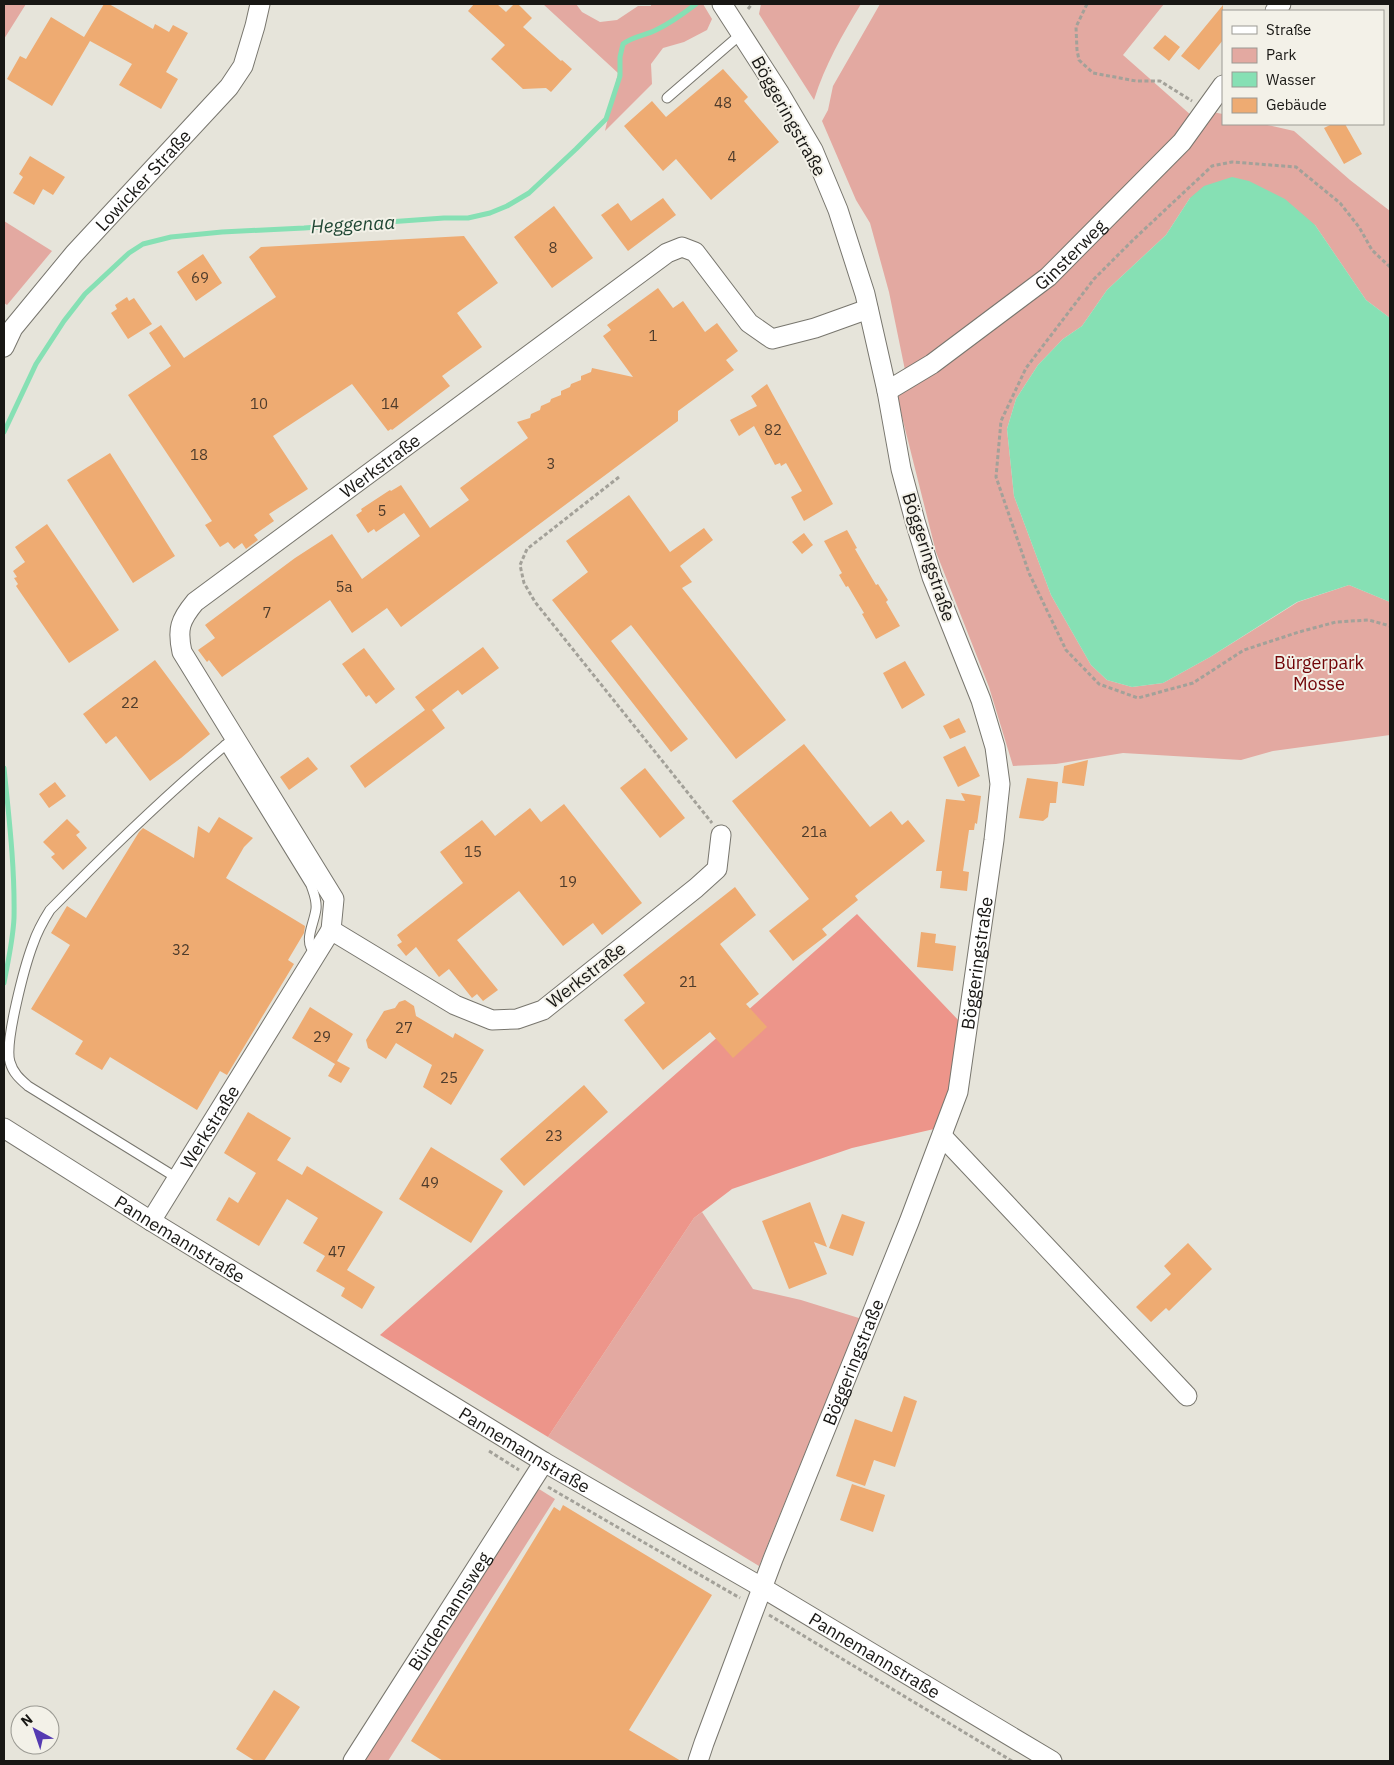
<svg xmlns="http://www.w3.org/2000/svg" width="1394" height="1765" font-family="'IBM Plex Sans',sans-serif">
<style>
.green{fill:#e3a9a1}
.forest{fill:#ed958a}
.water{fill:#86e0b4}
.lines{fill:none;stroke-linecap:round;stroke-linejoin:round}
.stream{stroke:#86e0b4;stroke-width:5}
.building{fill:#eeab72}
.lane-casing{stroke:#78766e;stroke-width:11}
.street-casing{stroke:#78766e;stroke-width:21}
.path{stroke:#a3a199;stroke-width:3;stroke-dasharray:4 2.5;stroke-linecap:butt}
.lane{stroke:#fff;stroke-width:9}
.street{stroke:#fff;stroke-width:19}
.labels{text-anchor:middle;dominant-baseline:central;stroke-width:4;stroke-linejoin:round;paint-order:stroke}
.number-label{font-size:15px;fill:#4e3c2c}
.street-label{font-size:18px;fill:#181714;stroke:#f3f1e8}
.park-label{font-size:18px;fill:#710508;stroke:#f3f1e8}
.water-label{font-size:19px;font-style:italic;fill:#204734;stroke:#f3f1e8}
</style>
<rect width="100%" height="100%" fill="#e6e4da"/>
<path class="green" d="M4,4h22l-22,35z
M543,4h33l6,8 18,10 17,-2 21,-14h13v-2h52l9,15 -5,11 -23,12 -21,6 -12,16 1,20 -47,47 13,-58z
M761,4h100c-19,31 -36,61 -47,96l-55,-86z
M880,4h284l-41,51 69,61 -32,38 -99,101 -106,83 -50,32 -16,-78 -19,-69 -14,-23 -34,-79 6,-11 5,-24z
M1212,112l11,2v10h40l31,7 56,49 40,31v107l-24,-18 -51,-75 -125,-27 -24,37 -59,55 -25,36 -19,13 -25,26 -22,34 -9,30 7,67 37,99 40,70 16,15 25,7 31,-4 47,-26 88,-55 51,-17 41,17v133l-117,16 -32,9 -118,-7 -67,11 -43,2 -24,-79 -53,-135 -39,-155 37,-26z
M4,221l48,30 -45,54 -3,-2z
M702,1212l51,77 48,11 61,19 -36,82 -67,165 -211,-129 146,-219z
M539,1489l16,10 -167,262h-25z"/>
<path class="forest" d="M857,914l104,109 -15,85 -12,21 -82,19 -120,41 -38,29 -146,219 -168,-102z"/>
<path class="water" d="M1232,177l17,4 36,18 30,26 51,75 24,18v284l-41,-17 -52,17 -87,55 -47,26 -31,4 -25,-7 -16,-15 -40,-70 -37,-99 -7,-67 9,-30 22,-34 25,-26 19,-13 25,-36 59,-55 24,-37 14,-12z"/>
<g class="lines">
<path class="stream" d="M4,432l32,-68 28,-43 21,-27 44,-41 14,-9 28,-7 51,-5 82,-4 140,-10h24l22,-5 17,-7 22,-13 47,-44 30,-30 14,-43v-19l3,-13c10,-8 21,-8 33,-14 15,-7 27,-16 40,-26
M4,768c5,50 11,100 10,150 -1,22 -6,43 -10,65"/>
</g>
<path class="building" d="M104,4h5l44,25 2,-5 14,8 4,-7 15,8 -22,39 12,7 -17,30 -42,-24 13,-21 -42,-23 -38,65 -45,-27 13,-23 6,3 25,-42 33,20z
M474,4h23l9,8 8,-8h4l14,14 -9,9 38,34 1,-1 10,9 -21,23 -5,-4 -23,1 -32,-30 14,-14 -37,-34z
M1223,5v35l-24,30 -18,-14z
M1165,35l15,12 -11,14 -16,-13z
M723,69l25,28 -4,4 35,41 -68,58 -35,-41 -13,12 -39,-45 28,-25 14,16z
M1332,124h13l17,30 -18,10 -20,-36z
M30,156l35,21 -12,18 -10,-6 -9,16 -21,-12 10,-16 -4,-3z
M663,198l13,17 -48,36 -27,-36 17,-12 13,18z
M554,206l39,52 -41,30 -38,-51z
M464,236l34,47 -41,30 25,34 -40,29 8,10 -58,44 -1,-1 -3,2 -36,-47 -79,52 35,53 -39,25 5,7 -20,14 4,5 -12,9 -4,-6 -8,6 -6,-7 -8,5 -15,-22 7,-4 -84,-126 43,-29 -22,-33 12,-8 23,33 92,-61 -27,-40 12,-10z
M203,254l19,29 -26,18 -19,-29z
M658,288l15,20 10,-7 22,31 12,-9 21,28 -12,9 8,10 -56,41v10l-277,206 -14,-19 -35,25 -22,-33 -108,77 -13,-17 -2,2 -9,-12 17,-12 -10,-13 90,-67 37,-24 30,45 58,-43 -16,-23 -28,19 -2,-3 -6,4 -12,-18 6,-4 -1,-2 29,-19 1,1 10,-6 29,43 39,-28 -9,-12 68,-50 -11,-16 13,-4 1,-4 9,-4 1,-4 9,-4 1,-3 10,-4v-4l9,-4 1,-3 10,-4v-4l10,-4 1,-4 41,9 -30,-41 8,-6 -4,-5z
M127,297l2,4 5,-3 18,26 -24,15 -17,-26 6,-4 -2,-4z
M767,384l66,120 -29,17 -13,-24 11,-6 -16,-28 -5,3 -1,-3 -5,2 -21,-39 -15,10 -9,-16 27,-14 -6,-10z
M110,453l65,103 -42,27 -66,-103z
M629,495l41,57 34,-24 9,12 -33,26 12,16 -10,6 104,132 -50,39 -105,-134 -20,16 77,98 -17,13 -119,-152 36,-28 -22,-31z
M47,524l72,106 -50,33 -53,-77 2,-2 -4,-6 3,-1 -4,-6 12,-9 -10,-15z
M847,530l10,18 -2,1 21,36 2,-1 10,16 -2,2 14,24 -24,13 -14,-25 2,-1 -16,-27 -2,1 -7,-12 3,-2 -18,-32z
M804,533l9,12 -11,9 -10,-12z
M483,647l16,21 -37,27 -4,-5 -26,20 13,18 -80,60 -15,-22 75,-56 -10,-13z
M364,648l31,41 -19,15 -7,-9 -3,2 -24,-33z
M155,660l55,74 -29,24 -31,23 -34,-45 -10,8 -23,-30z
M905,661l20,34 -23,14 -19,-36z
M959,718l7,14 -16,7 -7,-13z
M804,744l66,83 21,-16 11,14 6,-5 17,21 -70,55 3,4 -36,29 5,6 -34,26 -24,-30 40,-32 -77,-98z
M965,746l15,30 -22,11 -15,-30z
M308,757l10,12 -29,21 -9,-13z
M1088,760l-4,26 -22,-3 2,-17z
M645,768l40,50 -25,20 -40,-50z
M1027,778l31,4 -2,21h-6l-2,14 -5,4 -24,-3z
M55,782l11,14 -17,12 -10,-14z
M961,793l20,3 -4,28 -2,-1 -1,7h-5l-6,41 6,1 -2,19 -27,-3 2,-17h-6l10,-72 19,2z
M564,804l78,99 -40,32 -9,-12 -30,23 -44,-55 -62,49 41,50 -15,11 -6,-7 -5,4 -23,-29 -10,8 -23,-30 -10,9 -9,-11 5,-3 -5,-7 66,-52 -23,-31 42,-32 13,16 35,-28 11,14z
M219,817l34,21 -9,9 -18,31 79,48 -1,7 -16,27 6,4 -67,111 -7,-4 -23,39 -87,-53 -8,13 -27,-16 8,-13 -52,-32 39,-64 -19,-12 16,-27 19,12 53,-86 4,-4 51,30 4,-32 11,7z
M67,819l13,13 -4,3 11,13 -24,22 -12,-13 4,-3 -12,-12z
M735,887l21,28 -36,29 39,50 -13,10 21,23 -34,31 -23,-26 -47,38 -39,-50 21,-17 -22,-28z
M921,932l15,2 -1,9 21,3 -3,25 -36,-4z
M405,1000l9,6 2,10 37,22 2,-5 29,17 -33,55 -28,-18 9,-22 -36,-22 -10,16 -18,-11 -2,-8 18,-29 11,-3 4,-6z
M310,1007l43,27 -16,27 13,7 -9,15 -13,-7 7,-12 -43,-26z
M584,1085l24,27 -84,74 -24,-27z
M248,1112l43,26 -14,22 25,15 5,-9 76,46 -36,58 28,17 -13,22 -21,-13 4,-8 -29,-17 9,-15 -22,-13 15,-25 -31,-19 -28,47 -43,-26 13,-23 9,6 18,-30 -32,-20z
M431,1147l72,44 -32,52 -72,-44z
M810,1202l17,45 -13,-5 13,32 -38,15 -27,-68z
M842,1214l23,8 -12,34 -24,-8z
M1188,1243l24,26 -43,42 -3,-3 -15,14 -15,-15 35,-33 -7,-8z
M904,1396l13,5 -22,66 -21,-7 -9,26 -29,-10 19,-57 37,13z
M852,1484l33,11 -12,37 -33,-12z
M563,1505l149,90 -83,135 52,31h-238l-32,-20 143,-234 6,4z
M274,1690l26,17 -36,54h-9l-19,-12z"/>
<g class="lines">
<defs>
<path id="lane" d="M667,98l74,-64
M225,745l86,140c3,9 6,15 5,24 -2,16 -14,33 0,45
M177,1178l-149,-92c-8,-7 -15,-13 -18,-24 -6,-19 15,-97 23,-118 4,-12 10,-23 17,-34 59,-60 120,-119 185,-173"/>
<g id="street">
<path d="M1275,11l6,-7"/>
<path id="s1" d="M4,347l9,-19 61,-74 155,-167 14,-21 12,-40 5,-22"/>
<path id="s2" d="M887,391l45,-27 116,-87 134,-135 41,-57"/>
<path id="s3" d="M721,835l-4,34 -21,19 -153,122 -26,9 -25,1 -37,-15 -124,-75 3,-31 -152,-247c-5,-23 -2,-32 13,-50l472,-349 15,-6 13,5 54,71 23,16 43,-11 53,-19"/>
<path id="s4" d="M4,1128l147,93 393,241 219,126 289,173"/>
<path d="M942,1136l245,260"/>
<path id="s5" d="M151,1221l180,-291"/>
<path id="s6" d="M353,1761l191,-299"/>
<path id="s7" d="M698,1761l6,-18 69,-184 136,-337 49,-130 36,-252 6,-56 -5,-37 -14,-47 -49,-123 -17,-56 -14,-52 -14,-78 -22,-97 -27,-84 -25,-60 -33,-56 -58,-90"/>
</g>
</defs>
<use href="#lane" class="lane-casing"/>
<use href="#street" class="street-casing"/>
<path class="path" d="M1087,4l-11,23 1,23 2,10 14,13 43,8h24l32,20
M748,9l4,-5
M1390,267l-18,-17 -13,-23 -19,-24 -44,-36 -64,-5 -20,4 -79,74 -39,39 -68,89 -25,53 -5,56 33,96 37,77 33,34 39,14 55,-15 51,-33 55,-18 37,-10 33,-2 21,6
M619,477l-92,72 -7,16 4,18 11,19 177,221
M489,1451l30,19
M548,1487l192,111
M769,1615l243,146"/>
<use href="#lane" class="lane"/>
<use href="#street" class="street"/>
</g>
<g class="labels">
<g class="number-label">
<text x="723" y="102">48</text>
<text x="732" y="156">4</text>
<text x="553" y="247">8</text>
<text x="200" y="277">69</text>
<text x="653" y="335">1</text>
<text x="259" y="403">10</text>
<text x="390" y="403">14</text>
<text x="773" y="429">82</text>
<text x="199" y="454">18</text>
<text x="551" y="463">3</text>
<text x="382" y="510">5</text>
<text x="344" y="586">5a</text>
<text x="267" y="612">7</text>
<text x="130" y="702">22</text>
<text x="814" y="831">21a</text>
<text x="473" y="851">15</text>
<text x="568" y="881">19</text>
<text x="181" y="949">32</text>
<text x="688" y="981">21</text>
<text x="404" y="1027">27</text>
<text x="322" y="1036">29</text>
<text x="449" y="1077">25</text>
<text x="554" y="1135">23</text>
<text x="430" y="1182">49</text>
<text x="337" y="1251">47</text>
</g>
<g class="street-label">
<text transform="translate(789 116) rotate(61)">Böggeringstraße</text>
<text stroke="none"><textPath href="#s1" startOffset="218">Lowicker Straße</textPath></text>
<text stroke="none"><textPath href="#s2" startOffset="229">Ginsterweg</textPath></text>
<text stroke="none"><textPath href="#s3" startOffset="1101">Werkstraße</textPath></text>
<text transform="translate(929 557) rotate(72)">Böggeringstraße</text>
<text stroke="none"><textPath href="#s7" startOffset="848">Böggeringstraße</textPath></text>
<text transform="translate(586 975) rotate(-38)">Werkstraße</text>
<text stroke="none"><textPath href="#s5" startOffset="111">Werkstraße</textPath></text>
<text stroke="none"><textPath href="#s4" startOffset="208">Pannemannstraße</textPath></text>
<text stroke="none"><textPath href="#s7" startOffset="428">Böggeringstraße</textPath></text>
<text stroke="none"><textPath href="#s4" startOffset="612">Pannemannstraße</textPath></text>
<text stroke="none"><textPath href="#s6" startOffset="178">Bürdemannsweg</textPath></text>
<text stroke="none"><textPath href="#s4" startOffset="1018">Pannemannstraße</textPath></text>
</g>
<g class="park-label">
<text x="1319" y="662">Bürgerpark<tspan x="1319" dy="21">Mosse</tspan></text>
</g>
<g class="water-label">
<text transform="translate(353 224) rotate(-3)">Heggenaa</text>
</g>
</g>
<rect width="1394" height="1765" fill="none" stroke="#181714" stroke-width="10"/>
<rect x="1222" y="10" width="162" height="115" fill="#f3f1e8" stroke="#9b9a93"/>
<rect x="1232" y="26" width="25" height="8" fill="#ffffff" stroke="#9b9a93"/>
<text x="1266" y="35" font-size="15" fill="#181714">Straße</text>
<rect x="1232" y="48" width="25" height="15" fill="#e3a9a1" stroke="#9b9a93"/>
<text x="1266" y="60" font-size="15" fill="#181714">Park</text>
<rect x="1232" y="72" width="25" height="15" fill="#86e0b4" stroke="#9b9a93"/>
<text x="1266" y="85" font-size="15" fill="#181714">Wasser</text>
<rect x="1232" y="98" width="25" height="15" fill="#eeab72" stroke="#9b9a93"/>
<text x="1266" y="110" font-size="15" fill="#181714">Gebäude</text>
<g transform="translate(35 1730) rotate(320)"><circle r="24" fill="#f3f1e8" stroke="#9b9a93"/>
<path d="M0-4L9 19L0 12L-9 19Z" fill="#553ab2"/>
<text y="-8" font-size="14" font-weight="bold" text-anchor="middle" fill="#181714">N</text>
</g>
</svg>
